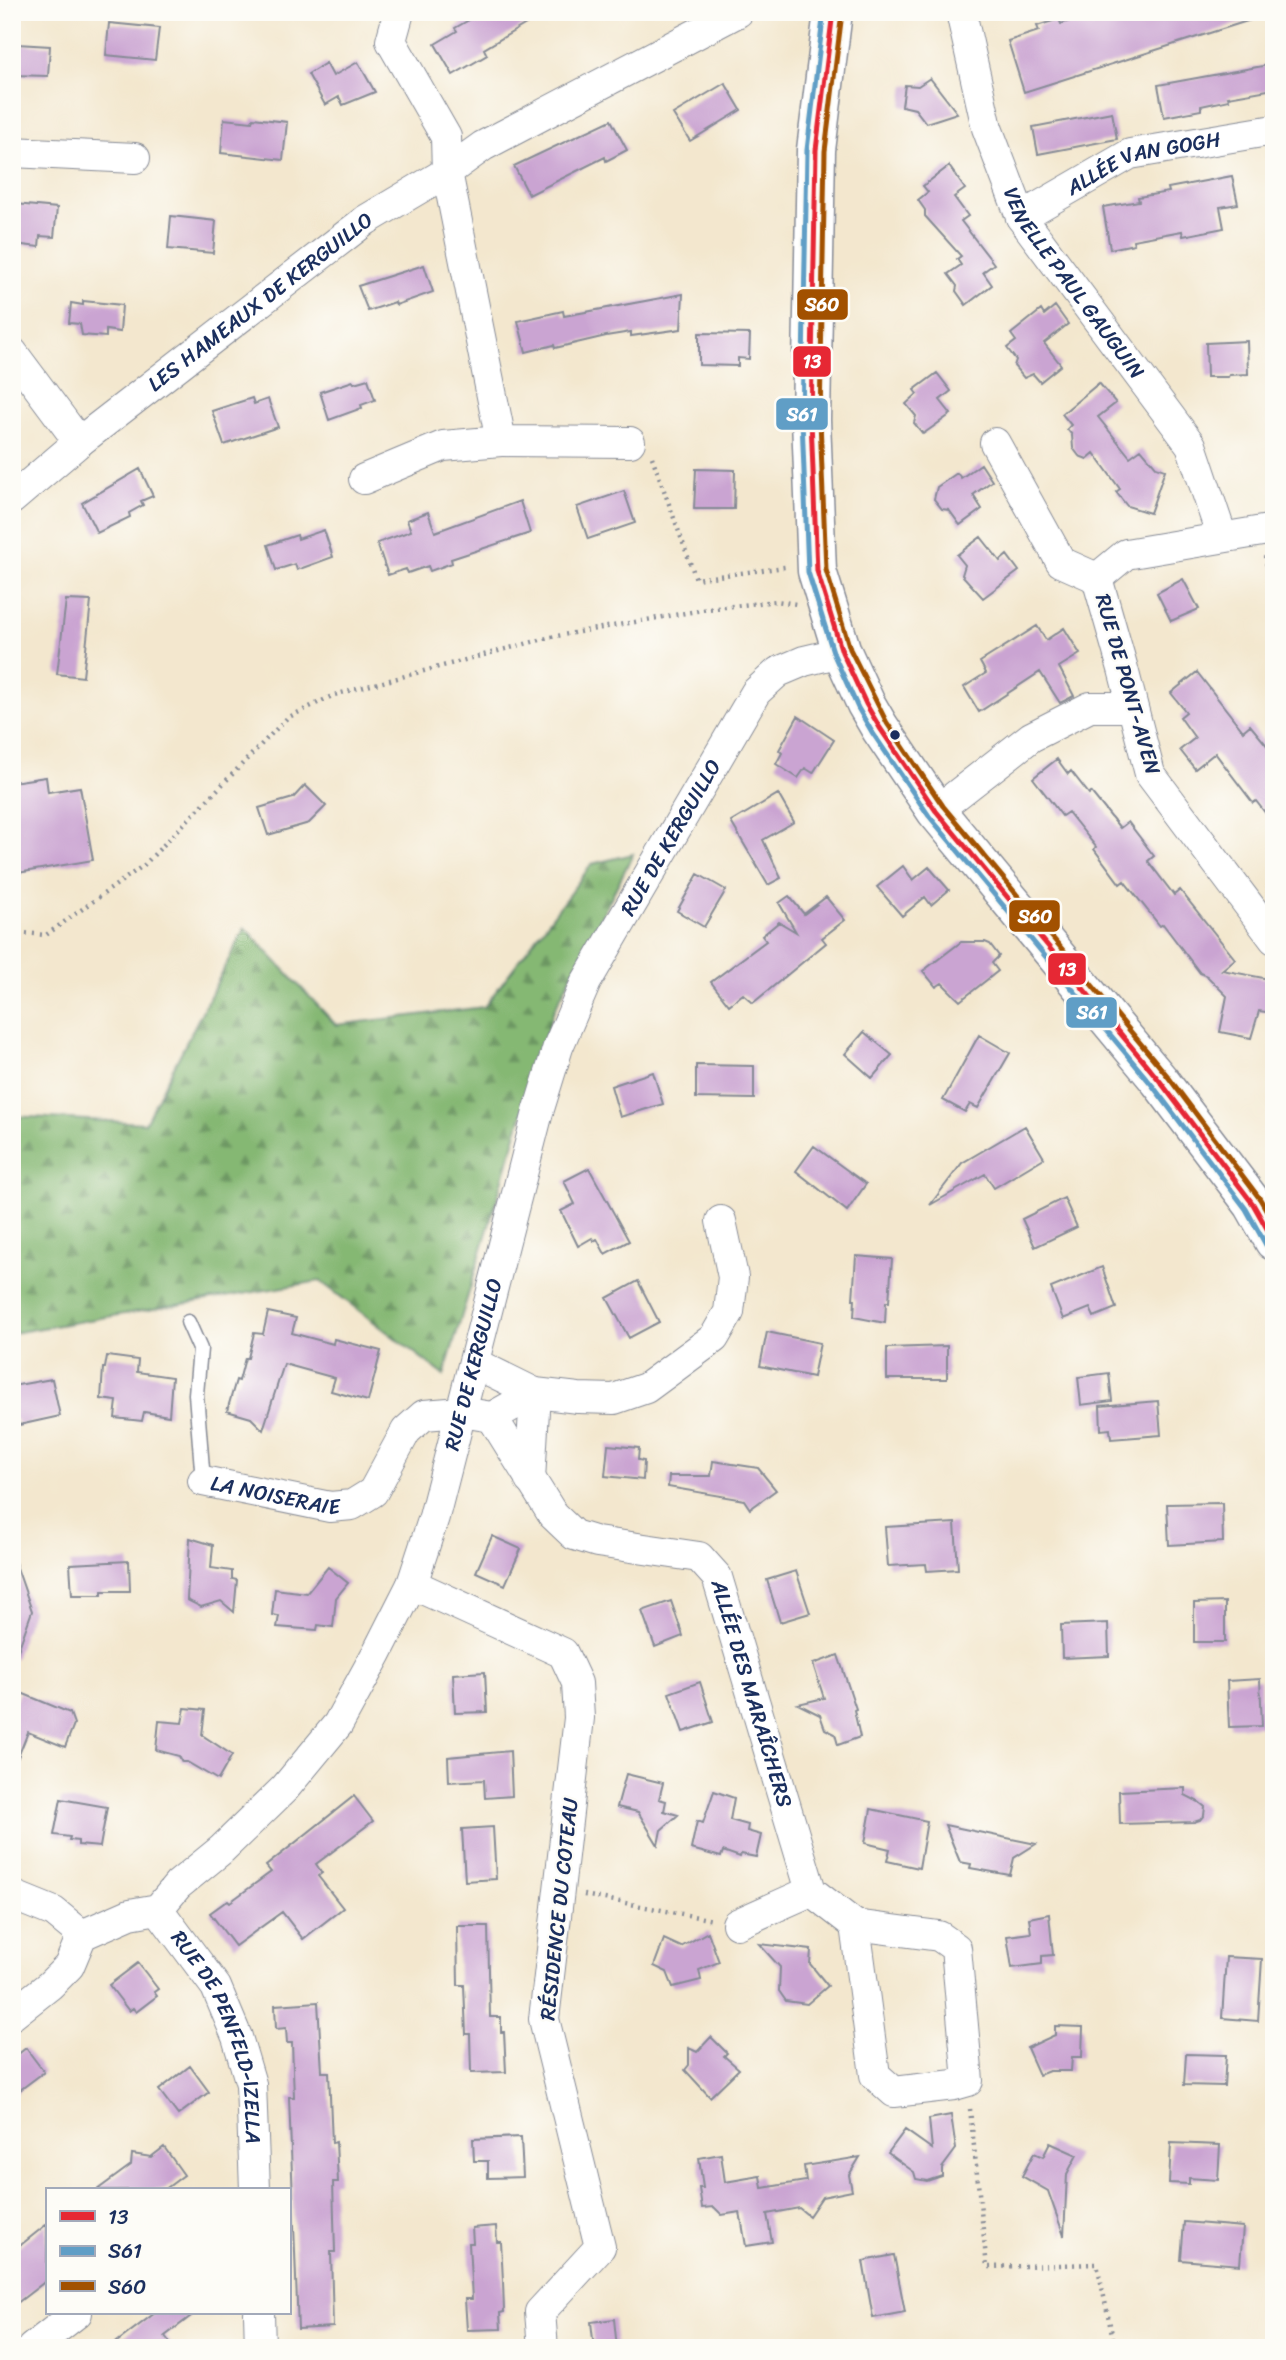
<svg xmlns="http://www.w3.org/2000/svg" width="1286" height="2360" font-family="Sriracha,sans-serif">
<style>
.forest{fill:url(#forest-firs);stroke:#507468;stroke-width:2}
.building{fill:#caa4d2}
.lines{fill:none;stroke-linecap:round;stroke-linejoin:round}
.lane-casing{stroke:#878b96;stroke-width:17}
.street-casing{stroke:#878b96;stroke-width:32}
.secondary-casing{stroke:#878b96;stroke-width:41}
.path{stroke:#878b96;stroke-width:4.5;stroke-dasharray:2 5;stroke-linecap:butt}
.lane{stroke:#fff;stroke-width:14}
.street{stroke:#fff;stroke-width:30}
.secondary{stroke:#fff;stroke-width:38}
.bus-1-casing{stroke:#fdfcf7;stroke-width:10}
.bus-2-casing{stroke:#fdfcf7;stroke-width:10}
.bus-3-casing{stroke:#fdfcf7;stroke-width:10}
.bus-1{stroke:#e62834;stroke-width:5}
.bus-2{stroke:#609ec6;stroke-width:5}
.bus-3{stroke:#a25100;stroke-width:5}
.bus-dot{fill:#1b2f5e;stroke:#fdfcf7;stroke-width:2.5}
.labels{text-anchor:middle;dominant-baseline:central;stroke-width:5;stroke-linejoin:round;paint-order:stroke}
.street-label{font-size:21px;fill:#1b2f5e;stroke:#fdfcf7}
.line-badge{stroke:#fdfcf7;stroke-width:2.5}
.badge-label{font-size:19px;text-anchor:middle;font-weight:bold;fill:#fff}
</style>
<defs>
<pattern id="forest-firs" width="22" height="20" patternUnits="userSpaceOnUse" patternTransform="scale(1.75)"><rect width="22" height="20" fill="#85b873"/><path d="M5 1l3.5 6h-7zM16 11l3.5 6h-7z" fill="#6c9662"/></pattern>
</defs>
<rect width="100%" height="100%" fill="#fdfcf7"/>
<filter id="ink" filterUnits="userSpaceOnUse"><feTurbulence type="fractalNoise" baseFrequency=".0143" numOctaves="2"/><feDisplacementMap in="SourceGraphic" scale="14" xChannelSelector="R" yChannelSelector="G"/><feConvolveMatrix kernelMatrix="1 2 1 2 8 2 1 2 1" color-interpolation-filters="sRGB"/></filter>
<filter id="wash" filterUnits="userSpaceOnUse"><feTurbulence type="fractalNoise" baseFrequency=".00686" numOctaves="4" result="noise"/><feDisplacementMap in="SourceGraphic" scale="28" xChannelSelector="R" yChannelSelector="G"/><feGaussianBlur stdDeviation="1.57" result="paint"/><feColorMatrix in="noise" values="0 0 0 0 0 0 0 0 0 0 0 0 0 0 0 0 0 1.4 0 .05"/><feComposite in="paint" operator="in"/></filter>
<g filter="url(#wash)">
<rect width="100%" height="100%" fill="#f3e7ce"/>
<path class="forest" d="M633,854l-80,158 -109,363 -124,-94 -308,52v-217l133,7 100,-195 91,97 148,-18 108,-143z"/>
<g id="blocks">
<path class="building" d="M483,12h63l-62,37 3,6 -34,20 -18,-31 22,-13 -2,-3z
M1096,12h163l1,5 -236,75 -16,-51 31,-10 -2,-5 22,-7 2,5z
M109,23l50,5 -4,32 -49,-5z
M17,44l33,2 -2,30 -36,-1v-29h5z
M358,62l17,30 -32,13 -4,-8 -14,8 -17,-31 18,-11 7,13z
M1274,64v25l-46,8 1,3 -28,6v4l-37,7 -6,-32z
M930,78l27,35 -31,10 -11,-14 -13,-3 3,-21 13,1z
M725,83l16,27 -51,31 -17,-27z
M1112,112l5,27 -79,15 -5,-27z
M253,118l34,4 -4,38 -62,-7 3,-34 28,3z
M611,120l16,30 -21,11 -1,-4 -76,38 -15,-29z
M949,166l16,23 -11,8 14,19 -7,5 33,43 -11,8 9,13 -26,20 -10,-14 1,-5 -9,-12 13,-9 -4,-6 4,-3 -36,-40v-6l-7,-10 10,-8 -5,-6z
M1232,176l6,28 -18,3 4,21 -41,8 -1,-5 -49,9 1,4 -24,5 -7,-42 36,-6 -1,-4 31,-5 -1,-4z
M15,204l42,4 -3,29 -14,-1 -1,11 -25,-3z
M171,216l45,5 -3,32 -45,-4z
M424,265l9,27 -37,13 -1,-3 -27,9 -10,-25z
M683,294l-2,35 -50,7v-4l-25,4 -51,12 -1,-3 -28,7 -8,-31 45,-10 1,5z
M83,301l39,4 -2,27 -14,-2v7l-24,-2 -2,-11 -11,-1 2,-20 12,2z
M1055,306l13,18 -24,19 17,22 -21,17 -7,-8 -9,4 -10,-12 2,-6 -9,-12 9,-7 -5,-7 30,-24 3,5z
M699,333l51,1 -1,25 -11,-1v8l-39,-1z
M1247,341l1,33 -19,1 -1,2h-21l-1,-34z
M937,373l14,18 -11,9 11,14 -28,20 -9,-11 2,-7 -10,-12 11,-10 -3,-4z
M368,379l7,21 -14,5 1,3 -33,12 -9,-28 33,-11 1,2z
M1099,383l17,20 -18,14 32,40 11,-8 15,18 9,3 -15,43 -23,-7 -11,-14 4,-3 -26,-36 -7,6 -8,-3 -6,-8 -1,-13 -5,-6 4,-4 -9,-11z
M252,398l2,6 14,-5 10,28 -54,18 -12,-34z
M981,464l11,17 -19,14 9,14 -22,16 -11,-15 -7,-1 -8,-10 3,-12 20,-14 4,5z
M140,469l13,27 -12,5 2,4 -14,8 1,4 -33,16 -15,-30z
M696,469l39,1 -1,39h-40z
M624,491l11,32 -47,16 -11,-32z
M520,501l10,32 -79,26 1,4 -22,8 -2,-5 -20,7 -2,-4 -18,6 -11,-32 34,-12 -4,-11 21,-8 7,20z
M324,530l9,27 -36,13 -2,-6 -19,6 -8,-25 29,-10 1,4z
M981,537l19,24 7,-6 12,16 -36,27 -21,-23 3,-10 -8,-10z
M1183,579l16,30 -28,12 -14,-28z
M66,600l25,1 -8,76 -26,-3z
M1037,626l9,14 18,-12 16,26 -21,13 15,29 -14,7 -20,-31 -61,40 -15,-25 22,-14 -6,-11z
M1197,672l46,59 7,-6 24,29v70l-18,-23 -3,2 -38,-50 -20,16 -15,-19 15,-12 -15,-21 6,-5 -15,-19z
M798,716l36,24 -21,33 -8,-5 -7,10 -22,-14 6,-11 -3,-3z
M1057,759l11,15 3,-3 18,23 2,-2 29,36 8,-6 26,34 -6,5 26,34 6,-5 55,69 -13,11 52,10v33l-15,-2 -8,27 -31,-6 7,-36 -20,-20 -7,-3 -37,-49 -3,2 -36,-45 -4,3 -26,-35 2,-2 -28,-35 -6,4 -29,-38z
M46,777l2,15 32,-5 13,73 -81,14v-92z
M305,785l21,21 -17,17 -41,12 -9,-27 34,-10z
M778,794l16,28 -31,18 18,38 -13,7 -37,-63z
M903,866l10,14 16,-13 20,23 -18,15 -6,-8 -23,19 -25,-29z
M698,874l28,16 -22,37 -27,-16z
M789,896l15,18 22,-17 19,23 -23,18 4,5 -73,60 -10,-9 -14,11 -18,-23 55,-41 -4,-5 17,-14 17,10 -17,-29z
M961,942h24l5,2 9,12 -7,7 6,8 -38,30 -18,-18 -6,4 -13,-16z
M864,1032l28,23 -20,23 -27,-24z
M979,1035l31,18 -32,55 -8,-4 -5,8 -22,-12z
M696,1065l58,1v33l-58,-1z
M653,1072l10,32 -43,13 -9,-31z
M1025,1126l19,32 -50,30 -9,-14 -55,31 32,-42z
M814,1146l52,38 -19,27 -51,-40z
M589,1168l40,73 -24,13 -8,-15 -3,2 -2,-3 -14,8 -17,-35 14,-7 -11,-23z
M1064,1198l13,29 -42,20 -13,-28z
M856,1256l36,3 -3,43h-3l-1,21 -31,-6 1,-18h-2z
M1102,1267l14,41 -22,9 -4,-9 -27,11 -12,-31z
M638,1281l21,41 -30,16 -22,-40z
M268,1312l28,6 -4,15 41,11 1,-5 47,12 -13,50 -37,-10 4,-13 -51,-14 -21,66 -12,-12 -24,-7 9,-31 3,1 6,-23h3l6,-25 9,1z
M767,1332l53,11 -7,34 -53,-11z
M947,1346v33h-60v-31z
M107,1356l31,4 -1,12 35,5 -3,39 -25,-4 -2,9 -27,-3 2,-17 -16,-2 2,-31h2z
M1109,1373l3,28 -31,4 -3,-28z
M52,1379l8,37 -41,9 -2,-6 -5,1v-34z
M1158,1401l3,34 -50,4 -1,-10 -9,1 -1,-24z
M608,1445l31,3 -1,12 6,1 -1,19 -38,-4z
M713,1461l45,7 18,22 -26,19 -6,-9 -76,-13 1,-11h42z
M1222,1503l1,39 -54,3 -2,-41z
M955,1523l3,46 -31,2 -1,-7 -38,2 -3,-39z
M492,1536l29,13 -16,36 -29,-13z
M190,1538l23,7 -2,23 21,3v8l5,1 -3,32 -13,-11 -20,6 -14,-7z
M129,1561l1,30h-28v4h-30l-2,-31z
M15,1562l17,49 -17,48h-3v-96z
M328,1567l20,16 -12,15 -3,29 -15,-2 -1,5 -40,-3 2,-11 -7,-1 3,-26 32,4z
M796,1571l14,42 -30,9 -13,-42z
M671,1601l12,35 -28,11 -13,-36z
M1225,1602v40h-31v-39z
M1108,1623l1,33 -47,2 -1,-33z
M838,1655l18,54 -2,1 6,27 -22,8 -3,-11 -10,-5 -5,-14 -22,-11 26,-6 -11,-34z
M485,1672l2,40 -32,1 -2,-39z
M1260,1679l2,47 -33,1 -2,-46z
M700,1682l13,40 -30,10 -14,-39z
M19,1692l51,21 4,11 -9,23 -37,-15 -14,35 -2,-58z
M185,1708l20,2 -3,25 30,20 -14,25 -31,-18h-5l-3,-6 -23,-6 3,-29 23,2z
M510,1751l2,45 -27,2 -1,-18 -35,2 -1,-25z
M626,1774l37,9 -4,16 7,2 -2,10 14,4 -17,15 -3,15 -20,-33 -21,-5z
M1185,1788v7l14,7 6,5 -1,8 -4,5 -6,2 -74,2 -1,-33z
M714,1791l20,7 -4,22 18,5 -1,6 14,4 -5,22 -15,-3 -1,3 -17,-6 -2,6 -30,-8 6,-28 6,2z
M354,1796l19,25 -57,43 6,9 -4,3 25,32 -40,31 -21,-27 -47,34 -25,-33 18,-13 2,2 41,-30 -5,-6z
M61,1799l46,8 -7,40 -22,-2v-4l-9,-1 1,-3 -16,-2z
M871,1809l56,12 -8,47 -32,-7 3,-12 -25,-6z
M945,1825l91,19 -22,14 -4,17 -40,-7 1,-4 -11,-2z
M493,1827l3,52 -31,2 -3,-52z
M1049,1914l4,41 -11,1v8l-30,4 -5,-32 24,-3 -2,-15z
M457,1926h31l2,91h11v15h3l2,40 -35,1 -1,-39h-4l-2,-49h-6z
M708,1932l11,30 -20,8 2,10 -28,7 -6,-15 -13,-6 10,-27 17,8z
M759,1944l52,6 -1,14 18,22 -21,18 -21,-3 -7,-10 1,-24z
M1226,1957l36,2 -4,62 -36,-3z
M138,1963l20,26 -4,3 3,4 -21,16 -3,-4 -4,3 -20,-26z
M318,2002l4,70h7l3,71 4,-1 2,40h-5l2,70h-4l2,75 -35,2 -9,-232h5l-2,-54h-5l-1,-15 -10,1 -1,-24z
M1055,2026l28,1 -1,30h-10l-1,14h-22l-10,4 -12,-27 28,-13z
M711,2037l16,16 -3,3 15,13 -29,28 -25,-27 4,-5v-17l8,4z
M26,2048l18,24 -32,24v-37z
M1186,2054l40,1 -2,31 -40,-1z
M190,2066l19,26 -31,23 -19,-25z
M951,2115l5,34 -14,19v8l-15,5 -11,-2 -2,-7 -26,-19 17,-23 27,19 -3,-30z
M521,2137l2,40 -35,1v-17h-14l-1,-22z
M1050,2143l27,12 -10,19 -3,62 -16,-45 -26,-15 12,-23 9,4z
M1171,2143l49,2 -2,35 -29,-2v6l-20,-1z
M164,2147l20,28 -20,15h-67l34,-25 1,-11 19,3z
M721,2154l4,28 35,-6 2,12 44,-7 -2,-15 56,-9 -11,18 3,16 -30,6 -13,19 -10,-8 -32,6 5,28 -26,4 -6,-34 -18,3 -8,-8 -12,1 -3,-20h4l-4,-30z
M1184,2222l59,5 -3,38 -59,-5z
M47,2224v56l-35,27v-55z
M496,2226l1,16h4l2,39 1,31 -4,1 1,16 -34,1 -2,-31h7l-3,-56h4l-1,-15z
M894,2255l11,57 -32,6 -10,-57z
M155,2313h40l-30,23 9,12h-65z
M614,2319l3,29h-23l-3,-26z"/>
</g>
</g>
<g filter="url(#ink)">
<use href="#blocks" fill-opacity="0" stroke="#878b96" stroke-width="2"/>
<g class="lines">
<defs>
<path id="lane" d="M188,1322l12,27 -4,45 7,87"/>
<g id="street">
<path d="M399,12l-8,29 55,96 1,35 54,269 129,1"/>
<path id="s1" d="M961,12l26,116 34,89 170,228 31,92"/>
<path d="M12,152l123,6"/>
<path id="s2" d="M1021,217l109,-63 144,-24"/>
<path d="M12,352l67,90"/>
<path d="M995,443l66,119 36,16"/>
<path d="M364,479l79,-33 58,-5"/>
<path id="s3" d="M12,499l67,-57 287,-222 81,-48 36,-26 255,-134"/>
<path d="M1097,578l26,91 27,105 124,165"/>
<path d="M1097,578l29,-24 148,-25"/>
<path d="M936,811l95,-74 59,-30h42"/>
<path d="M474,1363l61,30 43,5 36,1 32,-11 68,-50 15,-26 4,-35 -12,-56"/>
<path id="s4" d="M492,1417l61,98 21,20 23,7 102,15 18,20 94,314 44,34 84,11 17,12 12,133 -14,4 -60,7 -19,-17 -20,-150"/>
<path d="M530,1480l5,-87"/>
<path id="s5" d="M203,1481l127,26 22,-2 21,-13 33,-61 18,-16 37,-3 31,5 43,-24"/>
<path d="M412,1584l151,69 14,30 2,35 -35,301 56,228 -60,65 3,36"/>
<path d="M12,1895l42,17 28,23"/>
<path id="s6" d="M158,1909l58,78 21,50 14,47 4,106"/>
<path d="M737,1924l74,-33"/>
<path id="s7" d="M12,2015l38,-30 19,-19 13,-31 48,-21 28,-5 20,-24 43,-35 64,-62 53,-64 39,-71 35,-69 22,-67 104,-405 20,-65 28,-65 170,-290 22,-20 26,-11 38,-9"/>
<path d="M259,2313l1,35"/>
<path d="M32,2348l45,-35"/>
</g>
<path id="secondary" d="M832,20l-16,130 -5,270 6,151 25,81 24,52 14,24 56,83 223,269 94,124 21,37"/>
</defs>
<use href="#lane" class="lane-casing"/>
<use href="#street" class="street-casing"/>
<use href="#secondary" class="secondary-casing"/>
<path class="path" d="M652,457l44,122 89,-12
M1265,556l9,50
M12,932l34,3 98,-70 143,-147 47,-23 217,-58 157,-28 68,-8 20,3
M584,1895l129,25
M970,2109l17,158 110,-3 18,84"/>
<use href="#lane" class="lane"/>
<use href="#street" class="street"/>
<use href="#secondary" class="secondary"/>
<defs>
<path id="bus-1" d="M832,20l-16,130 -5,270 6,151 25,81 24,52 14,24 56,83 223,269 94,124 21,37"/>
<path id="bus-2" d="M823,19l-16,131 -5,270 6,152 26,83 24,53 14,24 57,84 223,269 94,124 20,36"/>
<path id="bus-3" d="M841,21l-16,130 -5,269 6,150 24,79 37,74 56,83 223,268 94,125 14,24"/>
</defs>
<use href="#bus-1" class="bus-1-casing"/>
<use href="#bus-2" class="bus-2-casing"/>
<use href="#bus-3" class="bus-3-casing"/>
<use href="#bus-1" class="bus-1"/>
<use href="#bus-2" class="bus-2"/>
<use href="#bus-3" class="bus-3"/>
</g>
</g>
<circle class="bus-dot" cx="895" cy="735" r="6"/>
<g class="labels">
<g class="street-label">
<text stroke="none"><textPath href="#s2" startOffset="136">ALLÉE VAN GOGH</textPath></text>
<text stroke="none"><textPath href="#s1" startOffset="298">VENELLE PAUL GAUGUIN</textPath></text>
<text stroke="none"><textPath href="#s3" startOffset="317">LES HAMEAUX DE KERGUILLO</textPath></text>
<text transform="translate(1128 684) rotate(74)">RUE DE PONT-AVEN</text>
<text stroke="none"><textPath href="#s7" startOffset="1402">RUE DE KERGUILLO</textPath></text>
<text stroke="none"><textPath href="#s7" startOffset="835">RUE DE KERGUILLO</textPath></text>
<text stroke="none"><textPath href="#s5" startOffset="74">LA NOISERAIE</textPath></text>
<text stroke="none"><textPath href="#s4" startOffset="420">ALLÉE DES MARAÎCHERS</textPath></text>
<text transform="translate(559 1909) rotate(-84)">RÉSIDENCE DU COTEAU</text>
<text stroke="none"><textPath href="#s6" startOffset="145">RUE DE PENFELD-IZELLA</textPath></text>
</g>
</g>
<g class="line-badge">
<rect x="796" y="288" width="53" height="33" rx="7" fill="#a25100"/>
<rect x="792" y="345" width="40" height="33" rx="7" fill="#e62834"/>
<rect x="775" y="397" width="54" height="34" rx="7" fill="#609ec6"/>
<rect x="1008" y="899" width="53" height="34" rx="7" fill="#a25100"/>
<rect x="1047" y="952" width="40" height="34" rx="7" fill="#e62834"/>
<rect x="1065" y="996" width="53" height="33" rx="7" fill="#609ec6"/>
</g>
<g class="badge-label">
<text x="822" y="311">S60</text>
<text x="812" y="368">13</text>
<text x="802" y="421">S61</text>
<text x="1035" y="923">S60</text>
<text x="1067" y="976">13</text>
<text x="1092" y="1019">S61</text>
</g>
<rect width="1286" height="2360" fill="none" stroke="#fdfcf7" stroke-width="42"/>
<rect x="46" y="2188" width="245" height="126" fill="#fdfcf7" stroke="#a3aaba" stroke-width="2"/>
<rect x="60" y="2211" width="35" height="10" fill="#e62834" stroke="#a3aaba" stroke-width="2"/>
<text x="108" y="2224" font-size="21" fill="#1b2f5e">13</text>
<rect x="60" y="2246" width="35" height="10" fill="#609ec6" stroke="#a3aaba" stroke-width="2"/>
<text x="108" y="2258" font-size="21" fill="#1b2f5e">S61</text>
<rect x="60" y="2281" width="35" height="10" fill="#a25100" stroke="#a3aaba" stroke-width="2"/>
<text x="108" y="2294" font-size="21" fill="#1b2f5e">S60</text>
</svg>
